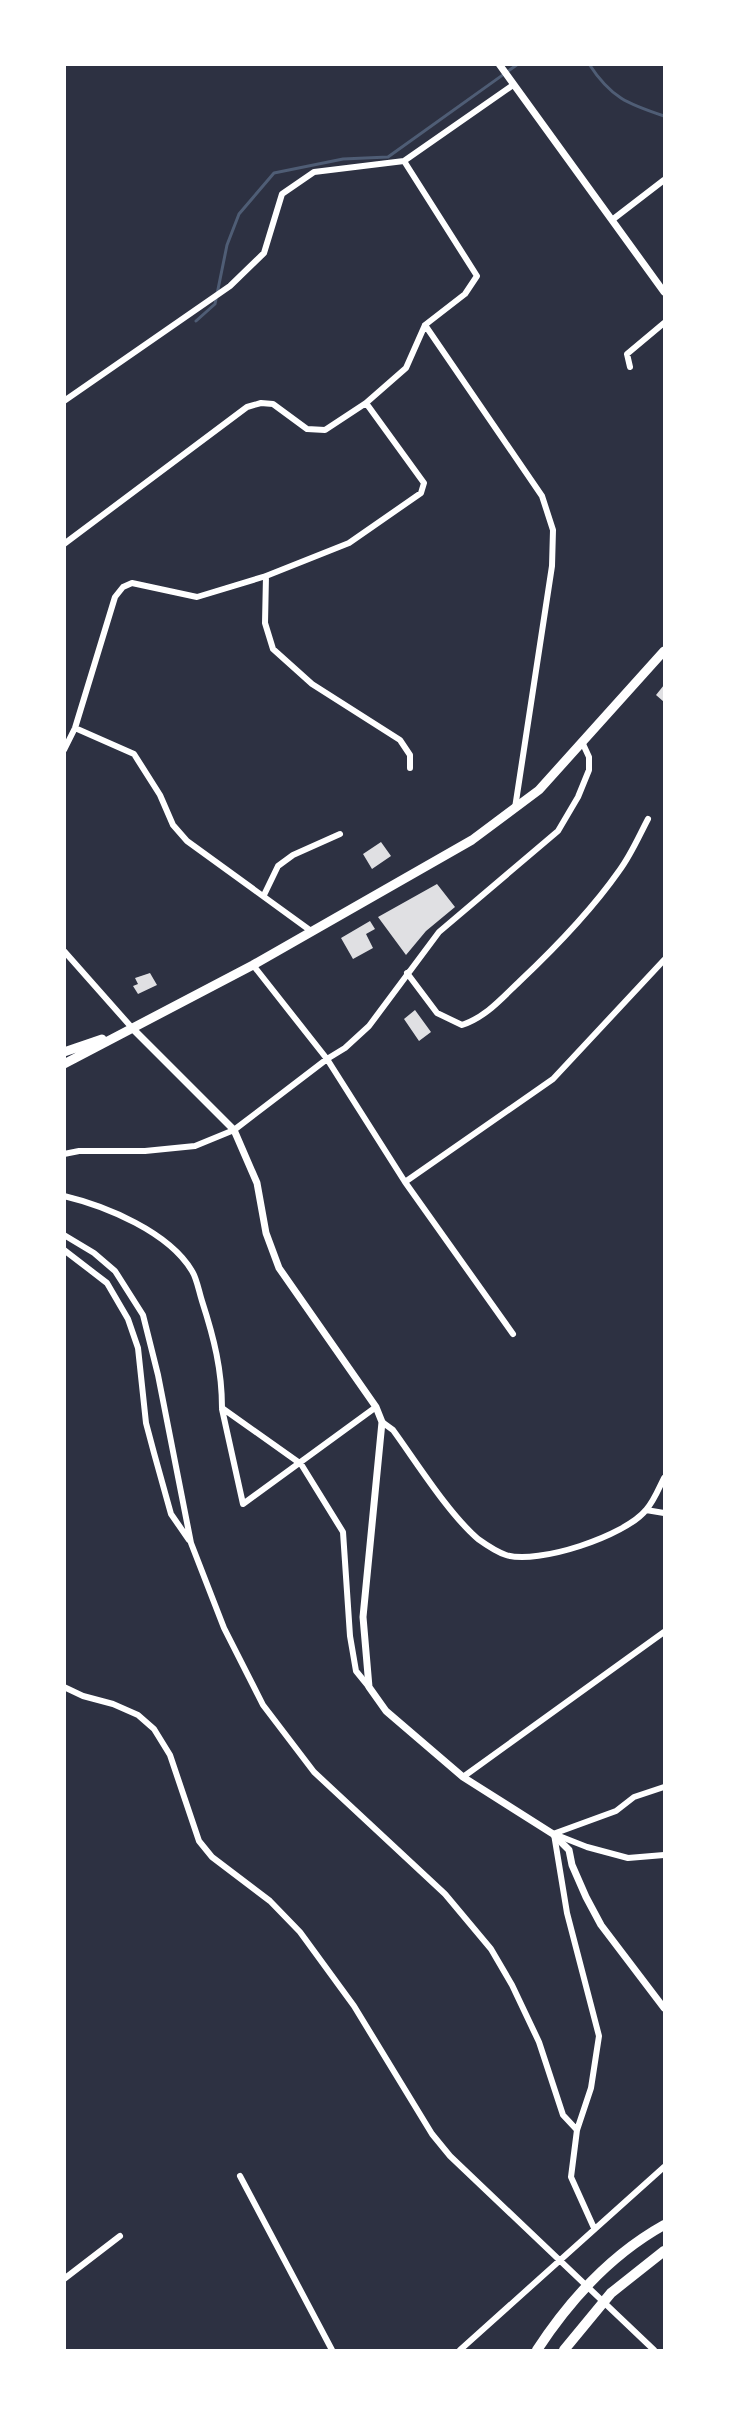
<svg xmlns="http://www.w3.org/2000/svg" width="729" height="2415" font-family="'Noto Sans',sans-serif">
<style>
.lines{fill:none;stroke-linecap:round;stroke-linejoin:round}
.stream{stroke:#4f5d75;stroke-width:3}
.building{fill:#e0e0e3}
.minor{stroke:#fff;stroke-width:6}
.tertiary{stroke:#fff;stroke-width:7}
.primary{stroke:#fff;stroke-width:9}
.motorway{stroke:#fff;stroke-width:10}
</style>
<rect width="100%" height="100%" fill="#2d3142"/>
<g class="lines">
<path class="stream" d="M589,64c22,34 39,40 75,52
M196,321l19,-17 12,-59 12,-31 35,-41 69,-14 45,-2 130,-93"/>
</g>
<path class="building" d="M664,685v17l-8,-7z
M381,842l10,14 -19,13 -9,-15z
M437,884l18,23 -29,24 -20,24 -28,-38z
M370,921l5,8 -9,5 7,14 -20,11 -12,-21z
M150,973l7,12 -19,9 -5,-8 5,-2 -3,-6z
M415,1010l16,22 -12,9 -15,-22z"/>
<g class="lines">
<path class="minor" d="M612,220l52,-40
M425,325l117,171 11,34 -1,36 -37,242
M630,367l-3,-13 37,-31
M64,401l166,-115 34,-33 18,-59 32,-22 90,-11 109,-76
M64,544l183,-137 14,-4 12,1 34,25 18,1 41,-27 40,-35 19,-43 40,-31 12,-18 -73,-115
M266,576l-1,47 8,26 39,35 88,56 10,15v13
M75,728l59,26 26,41 13,30 14,16 124,90
M64,750l11,-22 40,-131 8,-10 9,-4 65,14 69,-21 83,-33 72,-50 3,-10 -58,-80
M264,895l14,-29 15,-11 47,-21
M64,951l69,78
M253,965l74,94 78,123 108,152
M407,973l30,40 25,12c24,-8 40,-27 58,-44 36,-34 71,-70 99,-110 12,-16 20,-35 29,-52
M64,1154l15,-3h66l50,-5 39,-16 93,-71 18,-11 24,-22 70,-94 119,-101 20,-34 11,-27v-13l-6,-13
M405,1182l148,-103 111,-119
M64,1196c42,10 105,36 128,75 5,8 7,21 10,30 12,37 20,69 20,107l79,56 42,68 7,104 6,35 13,16
M64,1235l30,18 21,18 28,44 15,60 33,168 33,85 39,77 51,67 131,122 46,55 21,36 27,57 24,73 14,15
M64,1250l43,33 21,36 10,29 8,75 8,30 17,61 18,26
M222,1409l21,95 133,-97
M382,1422l11,8c24,33 55,83 85,109 7,5 19,13 28,16 32,10 119,-19 140,-45 8,-9 13,-22 18,-32
M646,1510l18,3
M64,1687l19,9 30,8 25,11 16,14 16,26 29,86 13,16 58,44 30,31 54,74 78,128 18,22 204,194
M463,1777l201,-145
M553,1834l63,-23 18,-14 30,-10
M554,1834l13,79 32,123 -8,52 -14,42 -6,47 23,51
M554,1834l33,13 41,11 36,-3
M240,2176l92,174
M64,2279l56,-43
M460,2350l204,-183"/>
<path class="tertiary" d="M499,64l165,228
M133,1029l101,101 23,53 9,50 13,35 97,139 6,15 -19,195 6,70 17,24 77,66 90,57 16,16 3,15 14,32 15,28 63,83"/>
<path class="primary" d="M64,1052l38,-13
M64,1064l189,-99 219,-125 67,-50 125,-139"/>
<path class="motorway" d="M537,2350c32,-49 75,-96 127,-125
M564,2350l47,-57 53,-42"/>
</g>
<rect width="729" height="2415" fill="none" stroke="#ffffff" stroke-width="132"/>
</svg>
